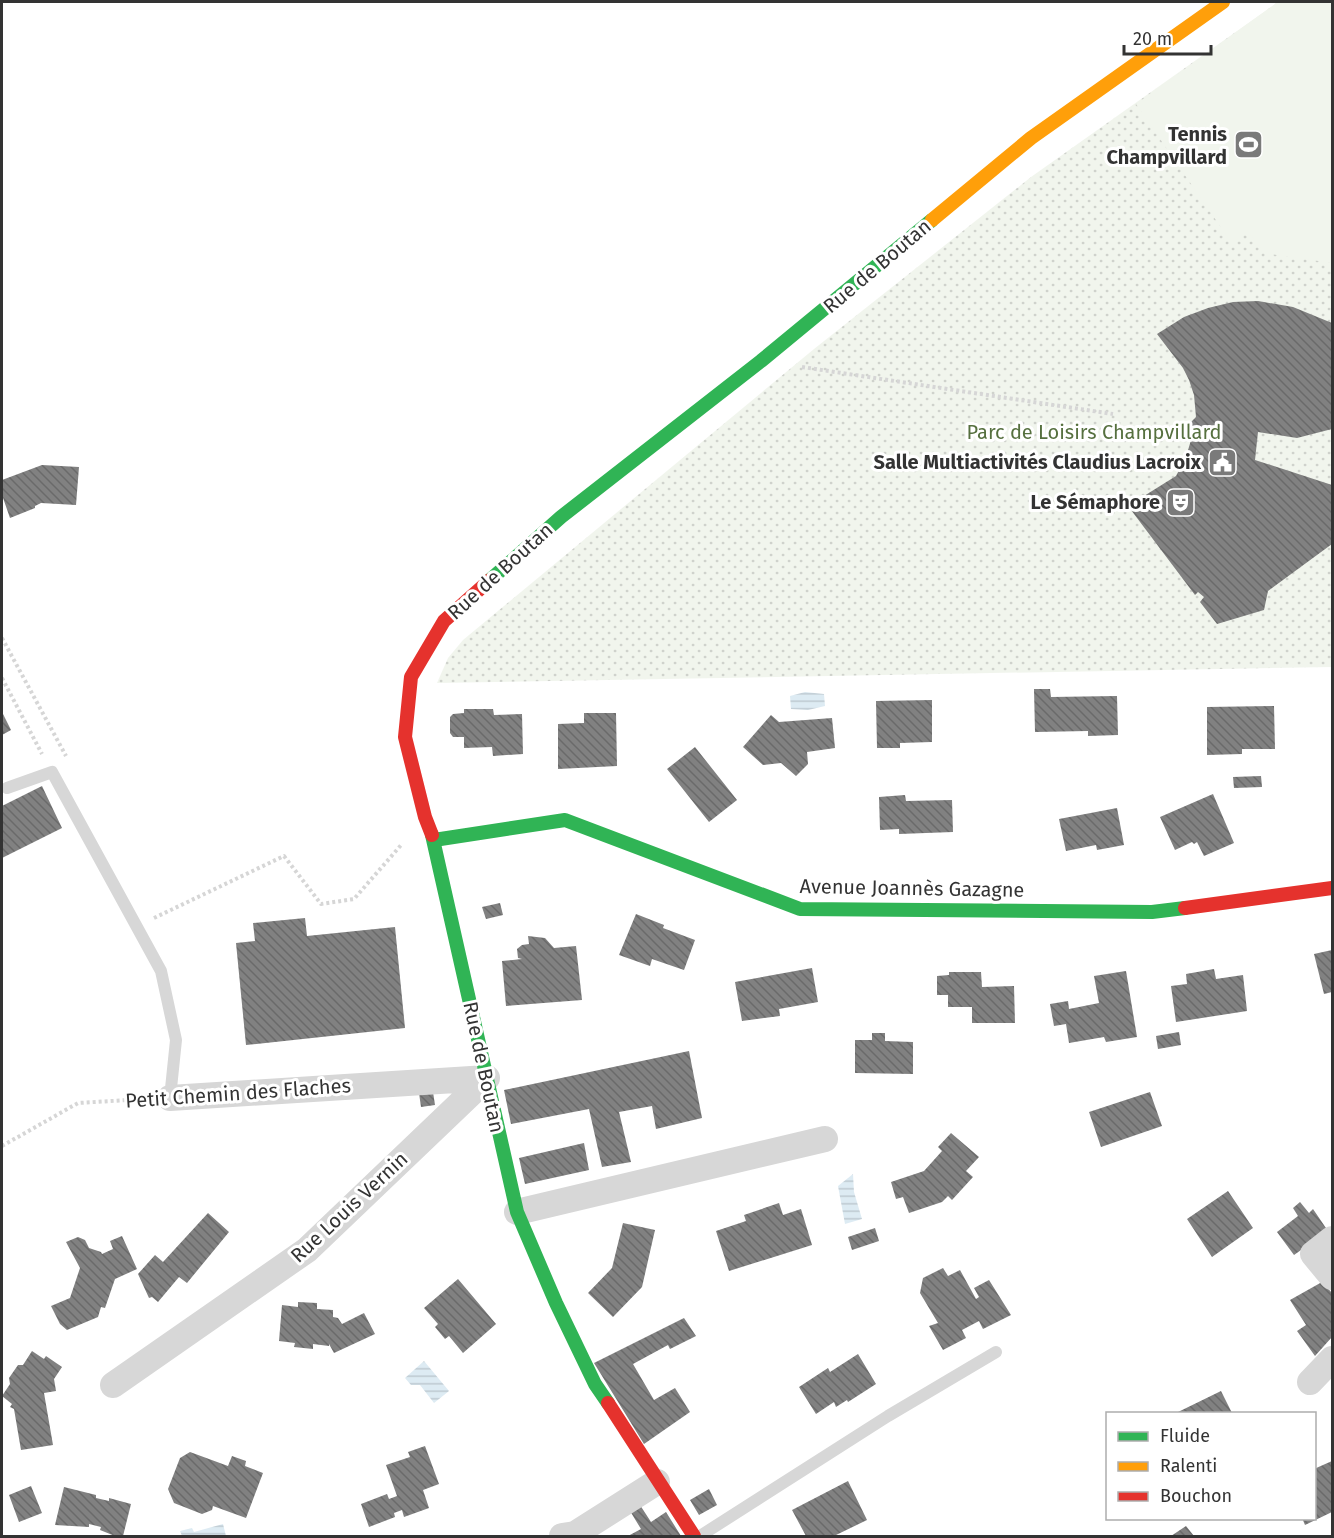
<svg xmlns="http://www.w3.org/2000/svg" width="1334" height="1538" font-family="'Fira Sans',sans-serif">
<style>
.park{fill:url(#park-dots)}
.pitch{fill:#f1f5ed}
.water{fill:url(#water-rules)}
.building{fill:url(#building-back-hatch)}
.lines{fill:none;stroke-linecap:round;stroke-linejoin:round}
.path{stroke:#d6d6d6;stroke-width:4;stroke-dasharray:3 3;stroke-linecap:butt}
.lane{stroke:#d7d7d7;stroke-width:12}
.street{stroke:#d7d7d7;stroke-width:26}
.fast{stroke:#30b455;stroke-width:14}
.slow{stroke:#ff9f0a;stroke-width:14}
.jam{stroke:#e5322d;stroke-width:14}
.labels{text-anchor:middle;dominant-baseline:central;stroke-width:6;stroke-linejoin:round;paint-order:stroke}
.poi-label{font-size:20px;font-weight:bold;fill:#333;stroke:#fff;text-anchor:end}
.street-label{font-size:20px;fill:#333;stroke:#fff}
.park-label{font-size:20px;fill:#56703f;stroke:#fff}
</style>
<defs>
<pattern id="park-dots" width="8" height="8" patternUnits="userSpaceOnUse" patternTransform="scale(1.5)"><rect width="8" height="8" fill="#f1f5ed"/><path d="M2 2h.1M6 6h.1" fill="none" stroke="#cfd2cc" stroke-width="1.8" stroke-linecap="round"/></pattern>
<pattern id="water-rules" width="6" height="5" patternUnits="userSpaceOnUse" patternTransform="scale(1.5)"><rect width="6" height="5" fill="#ddebf3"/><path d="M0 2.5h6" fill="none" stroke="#becad1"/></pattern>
<pattern id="building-back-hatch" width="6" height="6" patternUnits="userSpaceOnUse" patternTransform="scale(1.5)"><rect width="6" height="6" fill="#818181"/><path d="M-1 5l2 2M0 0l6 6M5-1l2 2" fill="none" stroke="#6a6a6a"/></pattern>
</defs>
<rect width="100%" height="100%" fill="#fff"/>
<path class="park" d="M1278,2h54v665l-895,16 11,-25 15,-18 351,-291 217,-172z"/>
<path class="pitch" d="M1278,2h54v261l-68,-10 -17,-23 -16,12 -95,-138z"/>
<path class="water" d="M805,692l19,2 1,12 -17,4 -17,-1 -1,-13z
M853,1174l1,18 8,27 -17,5 -7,-38z
M424,1361l25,30 -15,12 -14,-18h-9l-6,-7z
M223,1524l3,12h-44l-2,-5 12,-3 2,4z"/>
<path class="building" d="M1258,301l35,6 39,16v106l-35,9 -39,-6 -3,28 77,25v59l-64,47 -4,19 -47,14 -17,-22 4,-5 -6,-5 -3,3 -67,-89 48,-30 10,-19 8,-27 -4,-7 6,-6 -2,-22 -5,-15 -6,-12 -26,-34 27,-17 24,-9 25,-6z
M42,465l37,2 -3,38 -35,-2 -6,3v2l-25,10 -8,-23v-15z
M1034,689h16l1,8 66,-1 1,39 -30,1v-5l-53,1z
M932,700v42l-32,1v5h-23l-1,-47z
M1274,706l1,43h-33v5l-35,1v-48z
M464,709h29l1,6 28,-1 1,40 -30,2 -1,-9 -28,1v-11h-11l-3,-4v-16l3,-3 11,-1z
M2,712l9,18 -9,5z
M584,713h32l1,53 -59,3v-45l26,-1z
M771,715l8,7 53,-4 3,30 -28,4 1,12 -12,12 -15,-13 -18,2 -20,-18z
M695,747l42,53 -28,22 -42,-53z
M1261,776l1,11 -28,1 -1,-11z
M42,786l20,42 -60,30v-52z
M1213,794l21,49 -30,13 -7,-14 -3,2 -2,-2 -17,8 -15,-33z
M905,795l1,6 46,-1 1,32 -54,2v-5l-19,1 -1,-33z
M1117,808l7,37 -27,5 -1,-5 -30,6 -7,-32z
M500,903l3,12 -17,4 -4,-12z
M636,914l28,11 -1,3 32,12 -11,30 -32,-11 -2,7 -31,-11z
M305,918l2,18 88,-9 10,101 -159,17 -10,-102 19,-2 -2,-18z
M528,936l17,2 9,10 22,-2 6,54 -76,6 -4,-45 20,-2 -4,-1 -1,-9 5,-4 7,-1z
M1332,950v42l-8,2 -10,-40z
M812,968l6,34 -39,7 1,7 -38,5 -7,-39z
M1214,969l2,10 27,-4 4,36 -71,11 -5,-36 16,-2 -1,-10z
M1126,971l11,66 -31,5 -2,-5 -35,6 -3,-19 -12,2 -4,-22 18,-3 1,8 30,-6 -5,-27z
M949,972h32l1,15 32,-1 1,37h-43v-16h-24v-12h-11v-19l12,-1z
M1179,1032l2,13 -23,4 -2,-13z
M872,1033h13v8l28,1v32l-58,-1v-33h17z
M689,1051l13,67 -46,11 -4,-23 -33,6 12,50 -29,5 -13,-58 -78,15 -7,-34z
M433,1092l2,13 -14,2 -2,-14z
M1150,1092l12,34 -61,21 -12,-35z
M951,1133l28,24 -13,14 7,6 -21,23 -4,-4 -6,6 -33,11 -6,-16 -7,2 -5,-17 33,-11 18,-20 -4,-4z
M584,1143l5,27 -64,14 -6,-26z
M1228,1191l25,37 -41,29 -25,-38z
M1300,1202l9,11 4,-4 15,22 -34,24 -17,-23 21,-16 -5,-8z
M779,1203l4,12 18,-6 11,36 -83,26 -13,-40 30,-10 -2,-6z
M208,1213l21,19 -42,51 -8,-6 -21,25 -6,-5 -3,1 -11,-24 17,-19 8,7z
M623,1223l32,7 -13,57 -29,30 -25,-24 24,-25z
M875,1228l4,13 -27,9 -4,-13z
M122,1236l15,33 -22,10 -10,29 -4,-1 -3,10 -31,13 -7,-6 -9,-18 19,-8 10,-30 -14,-26 12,-5 7,3 4,8 12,4 1,2 11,-5 -3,-8z
M943,1268l5,8 12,-6 16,29 3,-2 -5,-9 15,-8 22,35 -28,14 -4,-8 -17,9 4,8 -23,12 -14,-24 9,-3 -18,-30 3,-15z
M458,1279l38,45 -33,29 -14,-17 -4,3 -10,-12 3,-3 -14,-16z
M1322,1282l10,11v44l-17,19 -18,-25 9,-6 -16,-25z
M298,1302l19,1v6l16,1v7l5,1 4,6 22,-11 11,21 -41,19 -5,-9v2l-16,-2v5l-19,-2 1,-4 -16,-2 3,-36 16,2z
M684,1318l12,18 -26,13 -2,-4 -35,19 21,36 21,-12 15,24 -46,32 -50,-81z
M32,1351l12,8 2,-3 16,11 -8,12 2,12 -12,2 9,52 -32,5 -7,-41 -4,-2 2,-3 -10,-8 8,-12 -1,-6 9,-13h5z
M858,1354l18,30 -28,18 -1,-2 -11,7 -2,-5 -18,12 -17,-27 29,-19 2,4z
M1221,1391l11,22h-56z
M425,1446l14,38 -16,6 6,18 -25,9 -2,-7 -8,3 1,4 -26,10 -8,-23 26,-10 2,5 8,-3 -11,-31 24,-8 -2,-5z
M190,1452l38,14 4,-10 14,5 -1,5 18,7 -17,45 -33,-12 -1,4 -10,4 -28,-11 -6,-14 12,-31z
M1332,1461v51l-27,13 -3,-7h12v-49z
M848,1481l19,39 -33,16h-28l-14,-26z
M31,1486l11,27 -23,9 -10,-27z
M64,1487l32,8v3l13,3v-3l22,6 -8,32h-8l-15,-6 1,-3 -12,-3v3l-34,-2z
M709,1489l8,16 -18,10 -9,-15z
M640,1505l11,17 15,-10 15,24h-53l13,-7 -11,-18z
M1186,1526l8,10h-23z"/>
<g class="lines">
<path class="path" d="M802,367l311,47
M2,638l64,118
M2,678l40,76
M154,918l130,-62 37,48 33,-5 48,-55
M2,1146l76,-43 67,-4"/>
<path class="lane" d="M7,788l45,-16 109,199 15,69 -6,58
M700,1536l188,-120 108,-64"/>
<path class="street" d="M170,1098l317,-20
M517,1212l308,-73
M1332,1239l-19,15 19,23
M1310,1382l22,-23
M113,1385l194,-135 180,-172
M562,1536l13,-2 82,-52"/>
<path class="fast" d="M490,580l71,-63 200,-156 171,-141
M432,835l85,377 39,91 39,81 13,19
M434,840l131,-20 235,89 352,3 33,-4"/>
<path class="slow" d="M932,220l99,-82 192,-136"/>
<path class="jam" d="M432,835l-7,-18 -20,-80 6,-60 33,-56 46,-41
M1185,908l147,-20
M608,1403l86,133"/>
</g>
<defs>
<symbol id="stadium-square" viewBox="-11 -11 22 22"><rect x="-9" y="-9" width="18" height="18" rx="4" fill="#7a7a7a" stroke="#fff"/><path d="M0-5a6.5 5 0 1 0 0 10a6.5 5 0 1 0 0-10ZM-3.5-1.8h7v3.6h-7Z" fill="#fff"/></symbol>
<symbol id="civic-square" viewBox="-11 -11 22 22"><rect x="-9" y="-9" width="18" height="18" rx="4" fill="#7a7a7a" stroke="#fff"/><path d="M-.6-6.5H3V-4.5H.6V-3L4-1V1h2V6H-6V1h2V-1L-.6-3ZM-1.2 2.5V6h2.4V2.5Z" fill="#fff"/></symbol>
<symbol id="theatre-square" viewBox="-11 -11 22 22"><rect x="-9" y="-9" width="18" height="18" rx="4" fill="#7a7a7a" stroke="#fff"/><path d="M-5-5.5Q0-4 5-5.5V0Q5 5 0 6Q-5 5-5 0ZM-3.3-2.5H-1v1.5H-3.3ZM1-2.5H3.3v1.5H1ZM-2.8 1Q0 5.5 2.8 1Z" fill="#fff"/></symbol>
</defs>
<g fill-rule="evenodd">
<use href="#stadium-square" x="1232" y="128" width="33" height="33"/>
<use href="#civic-square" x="1206" y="446" width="33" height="33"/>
<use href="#theatre-square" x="1164" y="486" width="33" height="33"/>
</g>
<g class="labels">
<g class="poi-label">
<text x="1227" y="134">Tennis<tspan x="1227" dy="23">Champvillard</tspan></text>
<text x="1201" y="462">Salle Multiactivités Claudius Lacroix</text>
<text x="1160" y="502">Le Sémaphore</text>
</g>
<g class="street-label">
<text transform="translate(877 266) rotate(-40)">Rue de Boutan</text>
<text transform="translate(500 571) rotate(-42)">Rue de Boutan</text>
<text transform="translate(912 888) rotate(1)">Avenue Joannès Gazagne</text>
<text transform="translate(484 1067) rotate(78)">Rue de Boutan</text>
<text transform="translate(238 1093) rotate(-4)">Petit Chemin des Flaches</text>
<text transform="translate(349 1207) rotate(-43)">Rue Louis Vernin</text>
</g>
<g class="park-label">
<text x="1094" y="432">Parc de Loisirs Champvillard</text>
</g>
</g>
<rect width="1334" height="1538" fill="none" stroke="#333333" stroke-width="6"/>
<rect x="1106" y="1412" width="210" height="108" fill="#ffffff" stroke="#adadad" stroke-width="1.5"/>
<rect x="1118" y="1432" width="30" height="9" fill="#30b455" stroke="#adadad" stroke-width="1.5"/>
<text x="1160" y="1442" font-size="18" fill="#333333">Fluide</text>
<rect x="1118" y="1462" width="30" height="9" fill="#ff9f0a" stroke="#adadad" stroke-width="1.5"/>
<text x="1160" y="1472" font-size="18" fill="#333333">Ralenti</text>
<rect x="1118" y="1492" width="30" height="9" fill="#e5322d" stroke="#adadad" stroke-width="1.5"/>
<text x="1160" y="1502" font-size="18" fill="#333333">Bouchon</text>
<path d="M1124 45v9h87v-9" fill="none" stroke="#333333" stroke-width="3"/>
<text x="1133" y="45" font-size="18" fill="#333333" stroke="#ffffff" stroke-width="4.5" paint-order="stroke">20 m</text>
</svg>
